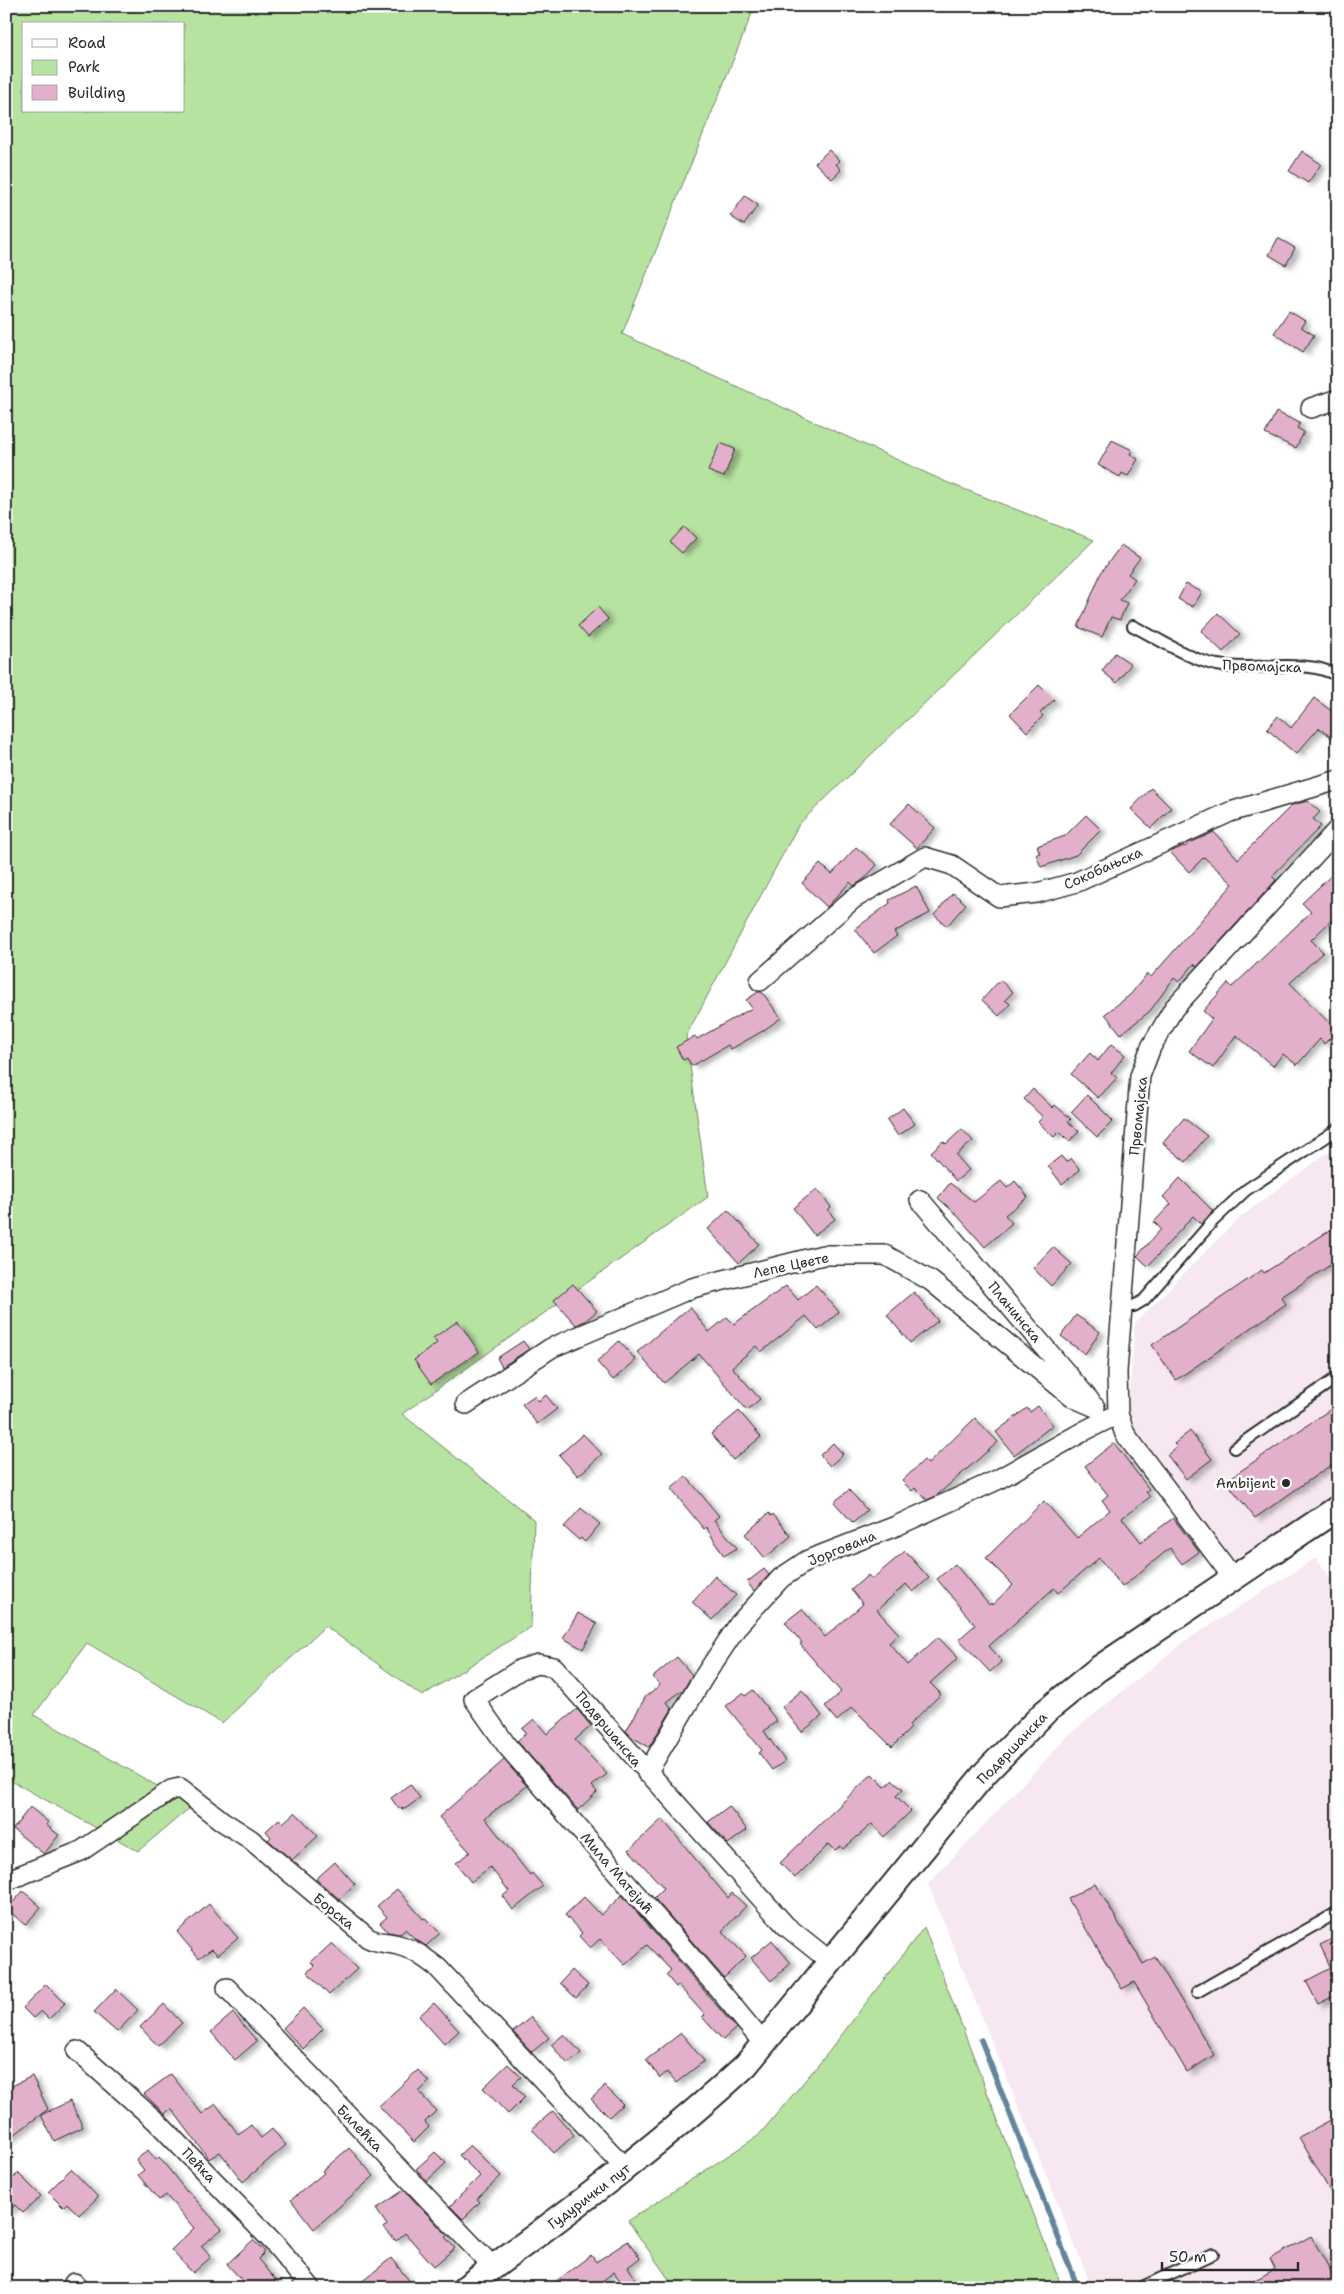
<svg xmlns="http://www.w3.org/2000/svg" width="1344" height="2294" font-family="'Shantell Sans',sans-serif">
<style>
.built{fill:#f7e7f0}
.green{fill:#b7e3a1;stroke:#718766;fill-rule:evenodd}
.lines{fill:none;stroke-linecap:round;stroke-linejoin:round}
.stream{stroke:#64859c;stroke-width:5.5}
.building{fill:#e3b0cc;stroke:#2b2b2b;filter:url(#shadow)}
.service-casing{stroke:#2b2b2b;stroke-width:14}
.minor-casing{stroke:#2b2b2b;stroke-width:22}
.tertiary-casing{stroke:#2b2b2b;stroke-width:28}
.service{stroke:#fff;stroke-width:10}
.minor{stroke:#fff;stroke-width:19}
.tertiary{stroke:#fff;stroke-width:24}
.poi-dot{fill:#2b2b2b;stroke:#fff;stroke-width:2}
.labels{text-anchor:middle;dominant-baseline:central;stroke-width:5;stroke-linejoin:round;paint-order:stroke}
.street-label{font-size:14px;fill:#2b2b2b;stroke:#fff}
.poi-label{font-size:14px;fill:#2b2b2b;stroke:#fff;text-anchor:end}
</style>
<defs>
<filter id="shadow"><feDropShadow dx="5.5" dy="3" stdDeviation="2.5" flood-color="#0004"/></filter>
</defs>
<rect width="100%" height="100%" fill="#fff"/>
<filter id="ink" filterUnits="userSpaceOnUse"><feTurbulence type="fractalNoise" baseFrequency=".02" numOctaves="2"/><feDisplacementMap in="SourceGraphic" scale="10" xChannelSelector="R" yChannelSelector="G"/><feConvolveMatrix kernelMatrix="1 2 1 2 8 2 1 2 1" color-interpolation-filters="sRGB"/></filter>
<g filter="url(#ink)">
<path class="built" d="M1338,1145v348l-105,77 -106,-139 8,-108 104,-105z
M1316,1558l22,31v699h-246l-164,-404 142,-150 115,-93z"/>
<path class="green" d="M6,6h749l-133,328 324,148 148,58 -295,284 -113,212 22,161 -306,217 132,106 -3,107 -109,69 -97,-70 -103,97 -135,-80 -53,72 158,91 -54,45 -132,-73zM24,24h160v87h-160z
M924,1927l138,361h-387l-47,-67 130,-85 66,-78z"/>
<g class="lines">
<path class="stream" d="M981,2040l97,248"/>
</g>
<path class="building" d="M829,150l11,11 -4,3 5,6 -9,9 -17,-16z
M1302,151l19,13 -13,19 -19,-12z
M745,196l13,9 -14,20 -14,-9z
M1278,238l17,10 -9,17 -17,-10z
M1289,311l16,10 -4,6 13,8 -11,17 -29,-19z
M1276,412l24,11 -3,5 7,4 -8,16 -31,-14z
M1112,440l20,10 -2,4 8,5 -10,17 -6,-3 -2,4 -22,-12z
M720,443l15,6 -11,28 -16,-6z
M684,527l12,11 -14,15 -12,-11z
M1121,545l19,13 -12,16 7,5 -15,21 7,3 -7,17 -9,-3 -9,20 -24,-10 23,-54z
M1186,584l16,8 -9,15 -15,-8z
M598,607l10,12 -20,18 -10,-11z
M1218,613l22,21 -17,18 -22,-21z
M1115,653l16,11 -14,19 -15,-12z
M1039,685l15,15 -14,13 3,3 -16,16 -17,-18z
M1314,698l24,18v26l-19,-14 -23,26 -29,-25 11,-13 13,12z
M1151,788l20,20 -20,20 -20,-19z
M1308,801l12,11 -7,7 8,7 -49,50 4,4 -79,87 -3,-3 -15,18 -5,-4 -24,33 -29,23 -16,-20 25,-19 17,-21 4,3 82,-93 -29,-27 -15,15 -19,-20 14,-6 1,1 5,-4 24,-11 24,27 54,-54z
M909,804l26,24 -18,20 -27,-24z
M1086,815l15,15 -25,25 -35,12 -5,-13 4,-1 -3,-7 28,-10z
M856,847l21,18 -13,14 -10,7 -4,-4 -23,25 -25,-24 18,-19 12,10z
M1338,869v45l-27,26 12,12 -33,31 47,48 -13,13 -4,-5 -23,26 -14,-11 -10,12 -37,-31 -23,33 -24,-17 23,-32 -9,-8 25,-28 4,4 79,-75 -9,-9z
M916,886l14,27 -36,19 3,4 -23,17 -19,-24 35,-26 -1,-3z
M953,893l13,11 -19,22 -13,-11z
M1000,980l13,12 -8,8 5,4 -11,12 -17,-16z
M758,992h4l19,26 -20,14 -30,17 -3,-4 -36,21 -5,-8 -4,2 -7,-13 19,-11 2,3 55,-31 -6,-8z
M1111,1044l14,11 -14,18 6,5 -19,20 -27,-24 19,-21 8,8z
M1033,1089l20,19 2,-3 16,14 -3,3 11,9 -9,10 -11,-9 -5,5 -16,-15 5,-5 -19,-18z
M1087,1095l26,26 -16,16 -26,-25z
M903,1108l12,16 -17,12 -11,-16z
M1184,1118l23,18 -21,26 -23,-19z
M962,1129l11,12 -17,14 13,15 -13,11 -25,-29 12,-11 3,3z
M1061,1156l5,6 5,-4 9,12 -18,14 -14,-18z
M1180,1178l33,33 -12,13 -8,-8 -45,50 -11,-10 24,-27 -7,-7 17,-18 -8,-7z
M1001,1181l6,7 8,-7 13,16 -23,18 7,8 -27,24 -30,-34 -17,-15 12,-15 24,19z
M817,1189l14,18 -3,3 7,9 -21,16 -21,-27z
M728,1210l31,34 -20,19 -31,-34z
M1338,1225v35l-57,37 5,7 -110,76 -24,-35 110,-75 2,3z
M1053,1247l19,17 -21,22 -18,-18z
M573,1284l24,27 -12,10 -9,4 -22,-25z
M816,1285l23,27 -21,18 -12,-14 -45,36 -5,-6 -24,21 28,32 -13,11 -48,-56 -35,29 -27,-31 53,-45 19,25 18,-15 7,7 52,-38 12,14z
M914,1292l24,29 -28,22 -23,-28z
M1076,1315l24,17 -15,22 -24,-18z
M458,1321l21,31 -48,32 -17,-24 23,-17 -4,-5z
M523,1341l6,8 -27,18 -5,-9z
M619,1341l17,19 -23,20 -16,-18z
M546,1395l11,14 -20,15 -15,-20 12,-8 5,5z
M1338,1404v56l-83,58 -29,-37z
M1038,1406l15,19 -39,30 -18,-23 31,-24 3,4z
M739,1411l22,26 -28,23 -22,-26z
M975,1418l23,24 -62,54 -9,4 -12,-12 -3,3 -10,-10 22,-21 4,4z
M1190,1431l22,28 -26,20 -19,-24 10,-8 -3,-3z
M583,1434l19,20 -24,22 -19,-21z
M833,1443l10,11 -13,12 -10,-11z
M1114,1443l35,46 -3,3 4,5 -28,21 19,24 32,-24 26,34 -17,12 -12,-16 -48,39 -23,-29 -41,35 -4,-5 -65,58 13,15 -12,11 -31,-33 16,-14 -38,-46 18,-15 34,41 2,-2 1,2 21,-20 -27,-27 58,-57 33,37 33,-28 -8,-10 6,-5 -23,-29z
M686,1476l33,40 -5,4 23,28 -13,8 -18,-29 -2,2 -33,-40z
M849,1490l18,20 -14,13 -19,-21z
M581,1508l19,16 -15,18 -4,-4 -2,2 -15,-13z
M769,1513l2,3 2,-2 18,22 -26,22 -20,-24z
M905,1551l24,27 -16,14 -7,-8 -29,26 22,24 -10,9 19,22 30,-28 20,21 -28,25 11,11 -32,31 2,3 -19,19 -40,-40 -15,14 -12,-14 16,-15 -41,-48 2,-1 -17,-21 17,-13 23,28 38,-33 -12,-14 17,-15 4,4z
M764,1569l5,6 -15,16 -7,-9z
M715,1576l21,19 -24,25 -20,-18z
M578,1613l19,11 -14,25 -20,-11z
M677,1657l15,18 -8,14 -17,13 5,7 -23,38 -17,-10 -6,-6 20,-35 14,-11 -7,-8z
M753,1690l24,31 -13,10 21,30 -13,9 -13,-17 3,-3 -36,-44 17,-13 2,3z
M802,1690l20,26 -20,16 -20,-25z
M577,1709l14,17 -16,14 32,34 -15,12 5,6 -19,18 -61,-69 9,-8 -4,-4 12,-10 13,15z
M504,1760l23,26 -42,32 45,57 2,-2 11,13 -30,24 -10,-14 6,-5 -19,-24 -19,15 -15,-19 14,-11 -31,-35z
M872,1774l13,13 8,-7 10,9 -7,7 15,15 -27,26 -12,-13 -29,25 -2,-3 -6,4 -6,-6 -34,34 -15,-15z
M410,1784l10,14 -15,11 -7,-1 -7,-10z
M729,1806l18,24 -19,14 -20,-22z
M30,1807l18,15 -2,3 13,10 -15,19 -31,-25z
M295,1812l23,24 -26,24 -24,-20 3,-3 -5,-6 13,-12 4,4z
M662,1819l66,79 4,-5 14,13 -24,25 24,25 -22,22 -70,-80 10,-10 -35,-38z
M335,1862l20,22 -16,15 -23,-20z
M1095,1883l48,81 12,-7 59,98 -27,17 -53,-90 -12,7 -54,-90z
M397,1889l26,30 2,-1 15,15 -14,13 -11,-7 -10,-10 -6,5 -11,-2 -8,-9 7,-6 -10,-11z
M23,1891l18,16 -16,18 -18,-16z
M622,1895l114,133 -13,12 -21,-23 3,-2 -27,-30 -2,2 -10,-12 5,-5 -24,-25 -22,20 -25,-26 -10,9 -11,-12 3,-3 -17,-18 19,-18 17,18z
M209,1904l29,34 -20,17 -6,-6 -13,9 -22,-26z
M1338,1936v58l-20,10 -12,-23 25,-13 -11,-23z
M772,1940l19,23 -20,18 -20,-23z
M332,1943l25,26 -28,26 -22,-23 8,-6 -4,-4z
M572,1970l16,15 -12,13 -16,-15z
M46,1984l19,19 -16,16 -8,-8 -8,7 -10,-10z
M116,1989l22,21 -21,22 -23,-20z
M434,2003l25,28 -15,13 -25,-28z
M164,2004l18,19 -24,23 -18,-19z
M303,2008l20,21 -20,20 -20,-21z
M233,2013l24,28 -22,19 -24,-28z
M531,2017l18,21 -17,14 -19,-20z
M681,2033l23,28 -28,22 -9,-11 -7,6 -14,-18z
M564,2034l17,19 -13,11 -17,-19z
M508,2064l13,13 -8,7 12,13 -17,17 -25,-26z
M418,2070l11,12 -10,10 17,19 -11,11 4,5 -15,15 -35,-36z
M171,2074l31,40 14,-10 22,30 13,-9 10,13 11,-9 14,16 -43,37 -23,-30 -11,7 -38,-51 -6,6 -21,-20z
M32,2076l16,33 -42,32v-52z
M605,2086l18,18 -14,13 -18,-18z
M70,2101l13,26 -29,14 -13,-26z
M553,2111l21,24 -20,18 -22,-24z
M1338,2116v89l-39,-68z
M470,2145l31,31 -24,23 3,3 -17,17 -13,-13 30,-30 -21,-21z
M349,2148l25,28 -60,53 -23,-29 33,-27 -2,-2z
M148,2150l8,10 3,-3 28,35 1,-1 34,38 -21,17 10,11 -18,16 -22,-23 23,-22 -28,-33 -7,5 -21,-25 6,-5 -8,-10z
M435,2152l11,11 -19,18 -11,-12z
M71,2169l27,28 -19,18 -12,-12 -4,4 -15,-15z
M18,2173l23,23 -18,17 -8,-8 -9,9v-29z
M404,2190l43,45 -2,2 10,11 -21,18 -29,-33 -9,8 -12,-13 3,-3 -11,-16z
M1311,2236l27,48v4h-97l34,-19 -5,-10z
M253,2240l12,12 -7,7 24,29h-33l-22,-24z
M628,2241l12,17 -12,9 14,21h-17l-11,-16 -21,16h-46l44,-33 5,7z
M391,2258l24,30h-61z"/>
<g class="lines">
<defs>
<path id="service" d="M1133,626c26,13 55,33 84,39 33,6 66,-3 99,3 7,1 15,5 22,7
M1122,1305l12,1 10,-6 69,-79 33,-31 92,-61
M1235,1448l103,-71
M1197,1992l141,-80
M1140,2288l73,-34"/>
<path id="minor" d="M1311,408l27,-9
M760,981l93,-82 72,-42 27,8 47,32 38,-4 40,-11 153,-70 108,-32
M920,1200l170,201
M466,1404l85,-56 141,-60 131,-33h62l46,26 141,116 23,10
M1234,1579l-109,-145 -7,-20 -1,-42 23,-296 11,-29 23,-39 164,-179
M647,1773l56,-95 36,-54 42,-46 27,-18 88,-34 101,-46 89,-50 32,-16
M6,1881l75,-30 90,-61 9,-2 42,33 28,18 118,99c9,5 19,4 30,7 16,4 28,14 40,23l188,201
M227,1988l266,279
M764,2044l-48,-58 -209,-240 -33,-47 47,-30 17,-5 16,3 232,259 45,36
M77,2051l80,71 117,121 37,45
M74,2283l5,5"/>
<path id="tertiary" d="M465,2288c96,-71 193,-141 281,-223l240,-293 59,-60 53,-43 240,-161"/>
</defs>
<use href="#service" class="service-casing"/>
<use href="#minor" class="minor-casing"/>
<use href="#tertiary" class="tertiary-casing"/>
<use href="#service" class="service"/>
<use href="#minor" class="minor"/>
<use href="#tertiary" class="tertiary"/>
</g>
</g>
<circle class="poi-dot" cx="1286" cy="1483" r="5"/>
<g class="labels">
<g class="street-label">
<text transform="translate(1262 666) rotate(2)">Првомајска</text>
<text transform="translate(1103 868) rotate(-24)">Сокобањска</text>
<text transform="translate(1138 1116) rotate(-84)">Првомајска</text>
<text transform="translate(791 1265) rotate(-12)">Лепе Цвете</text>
<text transform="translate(1015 1312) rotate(50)">Планинска</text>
<text transform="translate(842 1548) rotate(-22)">Јоргована</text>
<text transform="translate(609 1729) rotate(50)">Подвршанска</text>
<text transform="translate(1012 1748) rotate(-46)">Подвршанска</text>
<text transform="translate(617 1873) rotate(49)">Мила Матејић</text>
<text transform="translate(334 1911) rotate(39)">Борска</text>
<text transform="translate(360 2128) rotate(46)">Билећка</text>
<text transform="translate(199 2165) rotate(46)">Пећка</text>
<text transform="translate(589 2196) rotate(-37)">Гудурички пут</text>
</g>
<g class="poi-label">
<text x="1276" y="1483">Ambijent</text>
</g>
</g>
<rect width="1344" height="2294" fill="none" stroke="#fff" stroke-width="25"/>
<rect x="12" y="12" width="1319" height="2269" fill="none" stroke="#2b2b2b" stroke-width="2" filter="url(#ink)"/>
<rect x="22" y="22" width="162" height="90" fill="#ffffff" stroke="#aaaaaa"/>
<rect x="32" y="39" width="25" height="8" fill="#ffffff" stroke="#aaaaaa"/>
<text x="68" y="48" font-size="15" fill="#2b2b2b">Road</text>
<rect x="32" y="60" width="25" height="15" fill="#b7e3a1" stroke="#aaaaaa"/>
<text x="68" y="72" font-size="15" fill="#2b2b2b">Park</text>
<rect x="32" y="85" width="25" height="15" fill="#e3b0cc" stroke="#aaaaaa"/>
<text x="68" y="98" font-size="15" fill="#2b2b2b">Building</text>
<path d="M1162 2262v8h136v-8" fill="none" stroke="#2b2b2b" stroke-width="2.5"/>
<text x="1169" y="2262" font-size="15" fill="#2b2b2b" stroke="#ffffff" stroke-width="4" paint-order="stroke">50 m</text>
</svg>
